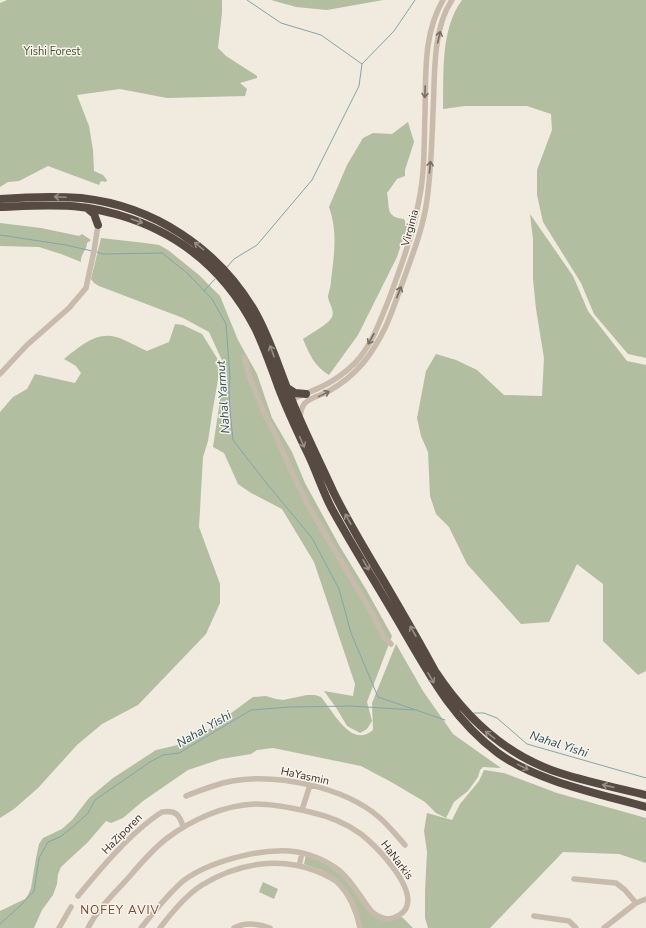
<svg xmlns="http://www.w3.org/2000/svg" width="646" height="928" font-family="'Nunito Sans',sans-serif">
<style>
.green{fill:#b2bea0}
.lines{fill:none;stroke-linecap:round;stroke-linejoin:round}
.stream{stroke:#80a6ab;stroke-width:1}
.minor{stroke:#c8bbac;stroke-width:5.5}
.highway{stroke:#564a42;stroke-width:8}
.oneway{stroke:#786e64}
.oneway2{stroke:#978e86}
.labels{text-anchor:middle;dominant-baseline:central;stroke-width:3;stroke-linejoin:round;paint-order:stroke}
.park-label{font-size:11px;fill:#435230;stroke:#f8f3eb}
.street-label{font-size:11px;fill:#362f2a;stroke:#f8f3eb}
.water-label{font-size:12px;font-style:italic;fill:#234d54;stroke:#f8f3eb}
.neighbourhood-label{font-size:12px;letter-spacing:1px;fill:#7d452b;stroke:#f8f3eb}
</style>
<rect width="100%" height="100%" fill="#f0eadf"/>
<path class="green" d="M7,0h215v13l-4,35 8,8 31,20v2l-17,5 7,6 -2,7 -78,2 -47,-9 -43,6 12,31 4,24 1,21 9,4 4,5 -1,2 -5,-1 -2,4 -51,-19 -29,15 -11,1 -8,5v-184z
M271,0h112l-56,10 -31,-3z
M462,0h184v358l-18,-4 -34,-40 -13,-31 -38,-61 -6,-27v-25l15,-40 -1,-16 -24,-8h-62l-22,3c1,-35 -3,-79 19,-109z
M408,122l6,20 -9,28v6l-8,3 -10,14c3,15 -2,24 17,26l3,8 -10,30 -39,78 -29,40c-14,-8 -20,-21 -26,-36 7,-5 26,-15 29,-22 3,-8 -4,-14 -4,-21 1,-5 3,-10 3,-15 3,-27 7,-48 -2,-74l18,-42 16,-27 10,-5 19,1z
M530,214l43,62 15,35 39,50 19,4v306l-8,4 -35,-34v-57l-26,-20 -28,58 -28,2 -54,-60 -18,-37 -13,-13 -6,-18 -2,-44 -7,-16 -4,-18 9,-47 10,-17 20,6 21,10 27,25 38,1 2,-38 -8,-49 -3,-30v-40z
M0,223l41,5 38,8 3,-2 9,6 -4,3c0,7 -7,12 -6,19l-20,-8 -22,-7 -39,-1z
M101,238l44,5 14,2 9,5 31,25 21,21 18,44 19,34 15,44 20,34 13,31 34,62 28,46 25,45 -25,66 5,19 -5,8 -7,4 -13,-7 -10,-17 -13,-18 29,5 2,-12 -41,-122 -32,-53 -31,-16 -13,-9 -14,-31 -11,-6 12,-80 -16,-35 -26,-14 -84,-32 -5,-3 -3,-4z
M175,324l8,1 19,9 15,24 3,10 -8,46 -4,27 -5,16 -4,70 21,57v19l-14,31 -68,71 -36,19 -25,21 -39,43 -24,21 -14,9v-406l13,-15 14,-8 8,-15 40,9 6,-10 -5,-7 -12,-7c14,-11 32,-28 52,-22 11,3 21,10 31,14l22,-9z
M396,644l27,47 30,43 48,34 -18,-1 -3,3 -2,7 -10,14 -14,11 -8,16 -10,-5 -11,-11 -32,-19 -32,-17 -88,-18 -16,2 -6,4 -30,5 -33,11 -45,31 -20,17 -12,5 -5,-2 -18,21 -27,25 -3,7 -1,10 -4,11 -11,15 -8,18h-34v-17l25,-12 3,-4 3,-7 5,-30 3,-14 4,-6 19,-9 10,-9 17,-22 24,-20 43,-28 30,-7 18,-10 49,-36 13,-1 10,3 7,1 24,-5h8l6,2c12,14 30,52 52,33l-1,-27z
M484,770l20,3 53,20 89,25v45l-27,-9 -56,-2 -73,76h-62l-3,-10v-27l2,-39 -3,-21 3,-18 25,7 8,-16 19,-23z
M306,855l16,6 19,14 35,41 11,5 15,-4 11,11h-51l-7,-24 -23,-27 -11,-7 -17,-6z
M263,882l15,7 -4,10 -15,-7z"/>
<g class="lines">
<path class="stream" d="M362,64l32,-33 21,-31
M0,235l66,10 26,6
M97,252l6,2 59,-1 25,20 25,26 14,25 4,54 -1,13 1,19 3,30 35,45 44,53 27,51 12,44 27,64 38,13
M227,267l7,-8 23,-14 55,-65 47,-94 3,-22 -41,-29 -40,-12 -34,-23
M204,291l11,-12
M416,710l29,10
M474,713h10l13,5 30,26 119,34
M0,924l21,-19 13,-14 5,-33 9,-16 12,-5 14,-11 14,-13 7,-13 55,-38 13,-7 16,-2 72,-43 39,-3 61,-1 62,4"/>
<path class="minor" d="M244,357l6,21 15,37 10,19 20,45 14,28 64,108 11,22 7,7
M0,374l27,-29 42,-37 17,-20 8,-37 4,-26
M290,401c10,-6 21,-9 31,-14 13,-6 24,-14 34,-24 17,-18 25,-42 34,-64 12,-33 24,-64 30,-99 6,-28 5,-59 6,-88 1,-37 -2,-78 18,-112
M300,417c1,-5 1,-10 5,-14 6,-6 17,-8 24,-12 28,-16 43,-36 57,-65 6,-14 11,-28 16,-42 10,-28 21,-55 25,-84 4,-29 5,-59 6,-88 2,-34 -1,-83 19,-112
M186,796c15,-6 30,-12 46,-15 45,-8 113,6 148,37 9,8 17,18 25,27
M302,810l8,-25
M299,866l3,-13
M574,879l42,4 9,7 11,13
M78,896c23,-28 54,-65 84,-84 14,-2 18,3 21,15
M534,916l35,5 7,7
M59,928l12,-21
M88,928c10,-20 27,-35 42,-52 11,-13 22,-26 36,-37 25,-19 58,-34 89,-35 18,0 38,4 55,8 18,4 36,11 51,22 15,12 58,55 44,76 -4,5 -10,8 -16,9 -6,0 -12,-3 -17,-7 -11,-13 -18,-29 -32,-41 -14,-11 -33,-19 -51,-20 -32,-2 -81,11 -106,30 -16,14 -29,31 -42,47
M160,928c12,-16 26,-33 42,-43 34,-21 76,-29 114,-14 7,3 15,6 21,11 12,11 20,30 23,46
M234,928c11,-6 25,-4 36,0
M604,928l32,-25 10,-4"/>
<path class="highway" d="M0,199c27,-2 54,-3 81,-1 73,8 136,50 173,112 16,27 25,59 37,88 12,31 28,62 42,93 15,31 34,62 52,92 17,29 34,58 50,88 31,47 71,85 125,102 28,9 57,15 86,22
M0,207c27,-1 55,-3 81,0 13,1 26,5 38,8 61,18 107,57 136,113 9,18 16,39 23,58 9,24 20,47 31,70 8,17 14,36 23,53 23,42 49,82 73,124 26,45 50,88 93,120 38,28 102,41 148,54
M87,208l7,6 4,11
M286,387l9,6 11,1"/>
</g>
<defs><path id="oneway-shaft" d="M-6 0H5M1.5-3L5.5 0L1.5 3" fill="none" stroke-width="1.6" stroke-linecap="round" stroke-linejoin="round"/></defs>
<g class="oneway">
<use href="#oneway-shaft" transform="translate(439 37) rotate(-77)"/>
<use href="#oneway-shaft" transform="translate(425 92) rotate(92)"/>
<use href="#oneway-shaft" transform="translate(430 167) rotate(-85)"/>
<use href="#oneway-shaft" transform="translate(399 292) rotate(-69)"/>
<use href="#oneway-shaft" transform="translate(371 339) rotate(119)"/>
<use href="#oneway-shaft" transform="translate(324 394) rotate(-26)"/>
</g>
<g class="oneway2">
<use href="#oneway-shaft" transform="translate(60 197) rotate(-177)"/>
<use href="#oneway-shaft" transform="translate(137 221) rotate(19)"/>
<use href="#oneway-shaft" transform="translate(199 246) rotate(-141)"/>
<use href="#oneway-shaft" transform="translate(272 351) rotate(-111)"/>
<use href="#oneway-shaft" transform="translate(302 442) rotate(66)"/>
<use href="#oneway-shaft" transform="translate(348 519) rotate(-119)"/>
<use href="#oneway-shaft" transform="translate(366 565) rotate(60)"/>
<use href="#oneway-shaft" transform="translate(413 631) rotate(-119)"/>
<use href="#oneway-shaft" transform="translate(431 678) rotate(59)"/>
<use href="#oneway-shaft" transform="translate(490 735) rotate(-142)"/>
<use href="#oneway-shaft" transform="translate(523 767) rotate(26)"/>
<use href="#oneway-shaft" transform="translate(608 786) rotate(-167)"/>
</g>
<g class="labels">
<g class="park-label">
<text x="52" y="51">Yishi Forest</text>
</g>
<g class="street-label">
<text transform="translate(410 228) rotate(-75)">Virginia</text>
<text transform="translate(305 776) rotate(12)">HaYasmin</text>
<text transform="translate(122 834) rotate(-45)">HaZiporen</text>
<text transform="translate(397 860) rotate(53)">HaNarkis</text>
</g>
<g class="water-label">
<text transform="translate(223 397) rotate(-94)">Nahal Yarmut</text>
<text transform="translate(204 729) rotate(-30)">Nahal Yishi</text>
<text transform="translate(559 744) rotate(18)">Nahal Yishi</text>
</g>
<g class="neighbourhood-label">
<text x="120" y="910">NOFEY AVIV</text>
</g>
</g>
</svg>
